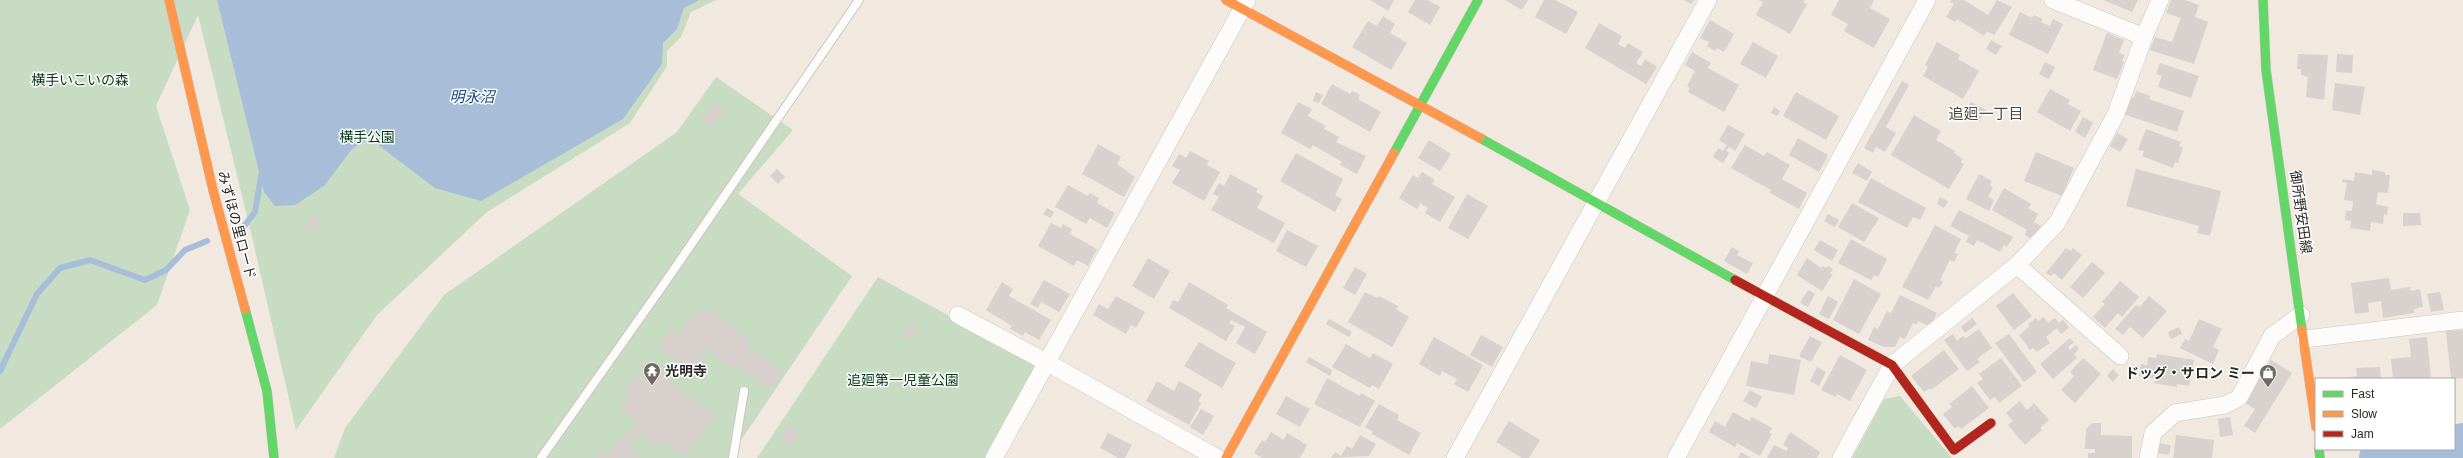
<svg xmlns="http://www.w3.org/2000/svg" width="2463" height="458" font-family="Arial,'Noto Sans JP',sans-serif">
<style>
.green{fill:#c8dcc3}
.water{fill:#a7bdd8}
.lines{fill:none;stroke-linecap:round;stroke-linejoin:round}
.stream{stroke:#a7bdd8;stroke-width:6}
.river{stroke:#a7bdd8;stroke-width:38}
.building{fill:#d8d1cd}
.lane-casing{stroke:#ccc5bf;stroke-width:10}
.street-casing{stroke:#ccc5bf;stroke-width:18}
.fast-casing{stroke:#ccc5bf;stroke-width:10}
.slow-casing{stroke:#ccc5bf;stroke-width:10}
.jam-casing{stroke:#ccc5bf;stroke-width:10}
.lane{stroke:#fdfcfa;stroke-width:8}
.street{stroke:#fdfcfa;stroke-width:17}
.fast{stroke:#63d668;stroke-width:9}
.slow{stroke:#ff974d;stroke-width:9}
.jam{stroke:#b3261e;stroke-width:9}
.labels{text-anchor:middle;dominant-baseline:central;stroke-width:3;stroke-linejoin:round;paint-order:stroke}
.park-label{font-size:14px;fill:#033914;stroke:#fff}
.street-label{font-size:14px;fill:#2c2622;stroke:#fff}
.poi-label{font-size:14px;font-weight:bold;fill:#2c2622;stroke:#fff;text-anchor:start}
.water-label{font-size:15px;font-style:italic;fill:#16477c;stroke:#fff}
.neighbourhood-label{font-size:15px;fill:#53463b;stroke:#fff}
</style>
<rect width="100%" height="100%" fill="#f1e8e0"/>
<path class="green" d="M0,0h716l-25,12 -10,25 -14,14v15l-37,57 -143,89 -110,103 -81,115 -43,-189 -55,-226 -42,91 34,104 -33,95 -157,124z
M716,77l77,53 -55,64 114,82 -123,182h-395l11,-30 99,-133 233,-163z
M878,277l161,88 -53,93h-229z
M1900,396l52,62h-100l32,-59z"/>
<path class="water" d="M217,0h482l-15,8 -7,21 -14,14 -1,21 -39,55 -142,82 -46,-13 -66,-50 -17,11 -28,37 -29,19 -20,1 -11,-14z"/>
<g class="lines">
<path class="stream" d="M238,234l17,-22 7,-41
M0,371l37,-77 23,-26 30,-8 55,20 21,-10 19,-20 22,-9"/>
<path class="river" d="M2454,444l9,-2
M2378,458l48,-9"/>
</g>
<path class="building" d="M1370,0h24l-6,11z
M1415,0h13l12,7 -10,18 -22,-13z
M1505,0h23l-6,10z
M1544,0h11l23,12 -12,22 -31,-17z
M1684,0h10l-3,4z
M1758,0h46l-1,2 4,2 -17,30 -34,-19 7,-13z
M1839,0h35l-4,8 20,11 -16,29 -30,-17 4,-7 -17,-9z
M1952,0h12l24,15 9,-15 15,7 -18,28 -7,-4 -3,5 -27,-17 -2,3 -9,-5 8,-13 -4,-2z
M2103,0h35l-6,12z
M2171,0h14l14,5 -4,12 13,5 -14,42 -44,-14 5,-13 17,5 9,-24 -15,-5z
M2020,12l12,6 2,-3 9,4 -2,3 9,4 3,-7 10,5 -15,30 -39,-19z
M1383,16l12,8 -5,9 17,10 -16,27 -39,-23 16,-26 9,5z
M1710,20l24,14 -10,18 -7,-4 -2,3 -8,-5 2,-4 -9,-4z
M1599,23l23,13 -4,8 7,4 3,-5 15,9 -7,11 5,3 4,-7 12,8 -11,17 -61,-36z
M2107,33l17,7 -5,13 6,2 -3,6 2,1 -7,17 -24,-9z
M1991,40l11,6 -6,9 -10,-6z
M1753,42l25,14 -12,22 -26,-14z
M1937,42l23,13 -2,4 21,12 -16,28 -40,-23 5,-9 -3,-2z
M1692,52l19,11 -3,5 31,17 -15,27 -36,-20 2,-4 -3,-2 8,-15 -10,-6z
M2298,54l30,1 -4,45 -18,-3 2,-20 -7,-2v-6h-4z
M2337,54l16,1 -1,18 -16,-1z
M2045,62l10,5 -6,12 -10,-5z
M2160,63l39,13 -8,22 -33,-11 4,-11 -6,-2z
M1902,81l7,4 -23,42 10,6 -11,19 -9,-5 -3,6 -9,-5z
M2335,83l30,4 -5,28 -28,-5z
M1332,84l18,10 2,-3 8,4 -2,4 23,13 -11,20 -49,-28z
M2050,89l20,11 -2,4 13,7 -11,20 -33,-19z
M2136,91l14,5 -1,3 35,12 -7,21 -54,-18 6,-17 5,1z
M1316,92l7,3 -4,8 -6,-2z
M1796,92l43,24 -13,24 -43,-24z
M1298,102l14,7 -4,7 18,10 -2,3 15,8 -3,5 30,14 -9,18 -17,-9 2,-3 -29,-17 -3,4 -29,-16z
M1971,102l15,8 -7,12 -14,-8z
M713,104l11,7 -11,16 -11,-7z
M1774,107l6,4 -3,5 -6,-3z
M1914,115l27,16 -5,9 19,11 -1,2 9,6 -2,3 3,2 -15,25 -58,-34z
M2083,117l10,6 -8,15 -10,-6z
M1728,125l17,9 -10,17 -6,-4 -3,4 3,2 -6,10 -10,-6 5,-9 5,3 4,-6 -8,-5z
M2146,129l35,13 -2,4 4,2 -5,15 -3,-1 -2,6 -31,-12 2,-5 -6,-1z
M2117,133l11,6 -8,13 -10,-6z
M1798,138l30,17 -9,17 -30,-17z
M1429,140l22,14 -11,17 -22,-13z
M1098,144l23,13 -4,7 18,13 -11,20 -42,-23z
M1745,145l19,11 3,-4 23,13 -8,14 25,14 -8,16 -29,-16 1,-3 -40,-22z
M1190,151l19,10 -2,4 13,7 -16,29 -32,-18 8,-13 -8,-4 7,-12 7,4z
M2036,152l38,16 -12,28 -38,-15z
M1296,153l47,26 -8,16 7,4 -7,13 -55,-31z
M1858,163l14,9 -5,9 -15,-8z
M777,169l8,8 -7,7 -8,-8z
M2136,169l85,22 -11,45 -13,-3 2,-7 -73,-20z
M2372,170l13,2v3h5l-2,18 -10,-1 -2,12 12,3 -1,8 -3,-1 -1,10 -12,-2 -1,9 -20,-3 1,-7 -6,-1 1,-9h6l1,-10 -9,-1 3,-17 -5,-1 1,-3 11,2 1,-9 17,3z
M1422,172l13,8 -3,4 23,13 -15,25 -15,-9 3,-5 -8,-5 -3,6 -18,-11 14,-23 5,3z
M1230,174l28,15 -2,3 7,4 -6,12 28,15 -11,20 -63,-33 8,-13 -6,-3 6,-11 5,3z
M1979,174l13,7 -2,4 3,2 -5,10 6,3 -5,11 -23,-12z
M1871,178l55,30 -6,12 -7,-3 -6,11 -49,-26z
M1068,185l20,11 2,-3 9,5 -2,5 18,10 -8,15 -17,-10 -4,6 -31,-17z
M2004,188l27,16 -3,4 10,6 -4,8 7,4 -8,14 -8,-5 2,-5 -35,-20z
M1467,194l21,12 -20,33 -20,-11z
M1940,197l8,4 -4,7 -7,-4z
M1852,203l27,15 -15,24 -26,-15z
M1047,208l7,4 -3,6 -8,-4z
M1959,210l54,27 -6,10 -3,-2 -4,7 -23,-12 -3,6 -8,-4 3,-6 -19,-10z
M2403,213h17l1,12 -18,1z
M1828,214l11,6 -4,7 -11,-6z
M315,215l7,7 -10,11 -8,-7z
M1051,223l10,5 2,-4 9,5 -2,5 27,15 -9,17 -11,-6 -3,6 -36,-20z
M1935,225l26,14 -7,14 4,1 -4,8 -4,-2 -10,20 3,2 -4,6 -3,-2 -8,14 -26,-13z
M1287,230l31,16 -12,21 -30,-16z
M1851,239l36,20 -9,18 -4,-2 -3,5 -33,-17z
M1820,240l18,10 -6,11 -18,-11z
M1732,247l7,4 -2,4 16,8 -6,11 -23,-13z
M2066,248l5,3 2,-3 9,7 -20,25 -8,-7 -3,3 -5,-3z
M1148,258l22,13 -16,28 -22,-13z
M1807,258l14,10 1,-2 4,2 2,-2 5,3 -3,5h3l-11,17 -25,-16z
M2092,262l13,11 -22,25 -13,-11z
M1355,267l12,7 -12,21 -12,-7z
M2389,278l2,12 19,-3v4l10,-2 3,18 -9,2v4l-31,5 -2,-17 -13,2 1,9 -14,2 -4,-31z
M1854,279l27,15 -22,40 -26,-14z
M1044,280l26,14 -11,18 -18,-10 -3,6 -8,-4z
M2120,281l19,16 -17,20 -4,-4 -13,15 -12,-11 12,-13 -3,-2z
M1002,282l11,7 -4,7 42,24 -12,20 -14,-8 -2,4 -13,-7 2,-3 -26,-16z
M1189,282l39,23 -2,3 41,24 -12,22 -19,-11 9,-16 -14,-7 -2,3 6,3 -9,15 -57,-33 4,-8 5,2z
M1808,290l7,4 -7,13 -8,-4z
M1365,292l12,6 2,-2 19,10 -2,3 13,8 -17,30 -44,-25z
M2440,292l4,18 -13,2 -4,-18z
M2013,293l19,23 -18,14 -18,-24z
M1900,295l37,18 -7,14 -12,-6 -1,3 -4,-1 -8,16 -5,-2 -5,10h-11l-16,-7 6,-13 4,2 9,-18 4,2z
M1116,296l29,16 -9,16 -5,-3 -5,9 -33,-19 6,-11 9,5z
M1828,296l10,6 -9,17 -10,-5z
M2149,296l18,15 -24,27 -13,-11 -7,8 -8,-6 21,-24 4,2z
M698,309l6,5 4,-5 43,32 -4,6 36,26 -13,17 -36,-27 -3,5 -29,-21 -3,5 8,6 -13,16 -11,-8 -13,16 46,33 -31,42 -23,-16 -5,6 -17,-14 -12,16 13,9h-46l6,-8 7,5 12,-17 4,2 13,-18 -17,-13 10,-13 -5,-4 12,-16 6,4 10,-13 11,9 12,-15 -18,-14 14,-19 7,6z
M2044,317l4,6 7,-5 4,5 4,-3 6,8 -8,6 -4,-6 -11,9 4,6 -13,9 -4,-4 -3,2 -11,-15 11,-9 -2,-2 8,-6 2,3z
M1972,318l5,6 -12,9 -4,-6z
M1329,319l23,13 -3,5 -23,-13z
M2199,319l23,10 -9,18 6,3 -6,14 -33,-16 5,-9 4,2z
M910,323l8,4 -7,12 -7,-4z
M2179,327l3,7 -11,5 -3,-7z
M1979,329l13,19 -15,11 3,3 -13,9 -23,-31 9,-6 4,7 6,-5 2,3z
M2463,330v48l-12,1 -5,-48z
M2009,334l28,38 -13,10 -29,-39z
M1481,335l22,12 -11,20 -22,-12z
M1810,336l12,6 -11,20 -12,-6z
M1434,337l49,28 -15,27 -14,-8 3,-5 -15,-8 -2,5 -21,-12z
M2427,337l4,42h-38l-2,-20 20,-2 -2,-18z
M2070,338l4,4 -6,5 2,3 6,-5 3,4 -5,5 3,4 -24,21 -13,-15z
M1199,342l37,21 -14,25 -38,-22z
M1346,344l24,14 3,-5 20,11 -14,25 -7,-4 -2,3 -38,-21z
M1944,350l15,19 -28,21 -1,-2 -6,4 -13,-16z
M1769,354l32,6 -7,35 -48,-9 5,-25 17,3z
M2157,354l37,6 -5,26 -12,-2v3l-23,-4 1,-4 -16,-3 2,-12 6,1 1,-8 8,1z
M1840,355l27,15 -17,31 -13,-7 -1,3 -15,-7z
M1309,357l23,13 -2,6 -24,-14z
M2001,358l21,28 -23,17 -4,-6 -5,3 -13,-17 6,-4 -4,-5z
M2083,358l18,16 -26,29 -14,-13 13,-14 -4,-4z
M2271,360l21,13 -37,60 -11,-7 11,-17 -10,-6z
M1817,367l9,5 -7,14 -9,-5z
M2380,367l1,12h-39l15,-3 -1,-8z
M2113,369l6,6 -6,7 -6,-6z
M1327,378l33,18 1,-3 14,8 -15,26 -46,-23z
M1157,381l17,10 5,-10 23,13 -4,7 3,2 -12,22 -43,-24z
M1972,386l17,22 -28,21 -3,-3 -3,3 -12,-15 9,-7 -3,-3z
M1750,390l12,7 -6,11 -13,-7z
M1286,396l24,13 -10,18 -24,-13z
M2020,401l7,9 7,-7 15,17 -9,8 2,2 -17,15 -17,-20 5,-4 -7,-8z
M1379,404l20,11 -2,5 24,13 -12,22 -37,-21 1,-2 -8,-5z
M1201,409l13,7 -11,19 -13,-8z
M1733,412l16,9 3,-4 20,11 -3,5 3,1 -12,22 -23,-13 -2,4 -26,-15 6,-11 10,6z
M2230,417l3,18 -13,2 -2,-18z
M1509,421l31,19 -11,18h-7l-26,-16z
M2092,423h9v12l31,1v22h-44v-5h7v-4h-10l1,-20z
M790,426l10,8 -10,12 -10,-8z
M1271,432l13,8 3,-7 20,12 -7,13h-38l-8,-5 8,-13 3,2z
M1790,432l30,20 -3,6h-50l7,-13 12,6 2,-3 -5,-3z
M1108,433l24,12 -7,13h-7l-18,-10z
M1360,435l16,9 -7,12 -38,2 4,-6 6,4 6,-10 5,3z
M2176,435l38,5 -2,18h-39z
M2156,443l15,2 -2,10 -15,-3z
M1741,452l10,6h-13z"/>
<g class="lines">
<defs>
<path id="lane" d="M541,458l125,-177 193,-281
M733,458l11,-67"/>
<path id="street" d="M2053,0l91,37
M2017,265l103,91
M958,315l90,48 169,95
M2305,339l158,-19
M994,458l253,-458
M1455,458l253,-458
M1676,458l251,-458
M1841,458l51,-93 125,-100 40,-42 59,-109 28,-77 16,-37
M2148,458l5,-25 22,-20 50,-8 14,-7 33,-62 29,-21"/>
<path id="fast" d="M2263,0l3,70 36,260
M1480,138l255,142
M1394,153l84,-153
M245,309l22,82 7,67
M2319,449l1,9"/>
<path id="slow" d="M169,0l44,190 32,119
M1226,0l254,138
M2302,330l14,97
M1226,458l168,-305"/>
<path id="jam" d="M1735,280l157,85 62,85 37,-27"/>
</defs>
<use href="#lane" class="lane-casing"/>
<use href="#street" class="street-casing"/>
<use href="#fast" class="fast-casing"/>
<use href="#slow" class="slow-casing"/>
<use href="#jam" class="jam-casing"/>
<use href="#lane" class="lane"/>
<use href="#street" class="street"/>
<use href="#fast" class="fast"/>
<use href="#slow" class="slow"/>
<use href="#jam" class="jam"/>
</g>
<defs>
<symbol id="temple-pin" viewBox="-11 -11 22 30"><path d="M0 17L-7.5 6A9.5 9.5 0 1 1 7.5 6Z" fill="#716a64" stroke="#fff"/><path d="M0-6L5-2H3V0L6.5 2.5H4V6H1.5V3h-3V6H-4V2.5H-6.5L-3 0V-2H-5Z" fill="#fff"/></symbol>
<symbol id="shop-pin" viewBox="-11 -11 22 30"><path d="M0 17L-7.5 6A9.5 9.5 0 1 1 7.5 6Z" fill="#716a64" stroke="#fff"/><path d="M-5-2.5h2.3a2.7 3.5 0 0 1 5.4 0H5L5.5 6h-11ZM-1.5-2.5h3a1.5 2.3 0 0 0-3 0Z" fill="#fff"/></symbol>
</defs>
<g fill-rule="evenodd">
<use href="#temple-pin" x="642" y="361" width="20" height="27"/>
<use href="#shop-pin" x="2258" y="363" width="20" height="27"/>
</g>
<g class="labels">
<g class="park-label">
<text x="80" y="80">横手いこいの森</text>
<text x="367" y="137">横手公園</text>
<text x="903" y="380">追廻第一児童公園</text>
</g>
<g class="street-label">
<text transform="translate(2301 212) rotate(82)">御所野安田線</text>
<text transform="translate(237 225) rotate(75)">みずほの里ロード</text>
</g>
<g class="poi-label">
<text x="665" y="371">光明寺</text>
<text x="2255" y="373" text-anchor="end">ドッグ・サロン ミー</text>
</g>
<g class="water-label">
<text x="472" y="96">明永沼</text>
</g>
<g class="neighbourhood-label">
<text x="1986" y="113">追廻一丁目</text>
</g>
</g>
<rect x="2315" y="378" width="140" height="72" fill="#ffffff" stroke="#aba8a7"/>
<rect x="2323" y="391" width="20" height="6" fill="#63d668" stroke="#aba8a7"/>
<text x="2351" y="398" font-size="12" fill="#2c2622">Fast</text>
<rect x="2323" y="411" width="20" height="6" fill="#ff974d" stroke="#aba8a7"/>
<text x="2351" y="418" font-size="12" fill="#2c2622">Slow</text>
<rect x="2323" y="431" width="20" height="6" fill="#b3261e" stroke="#aba8a7"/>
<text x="2351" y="438" font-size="12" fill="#2c2622">Jam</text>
</svg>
